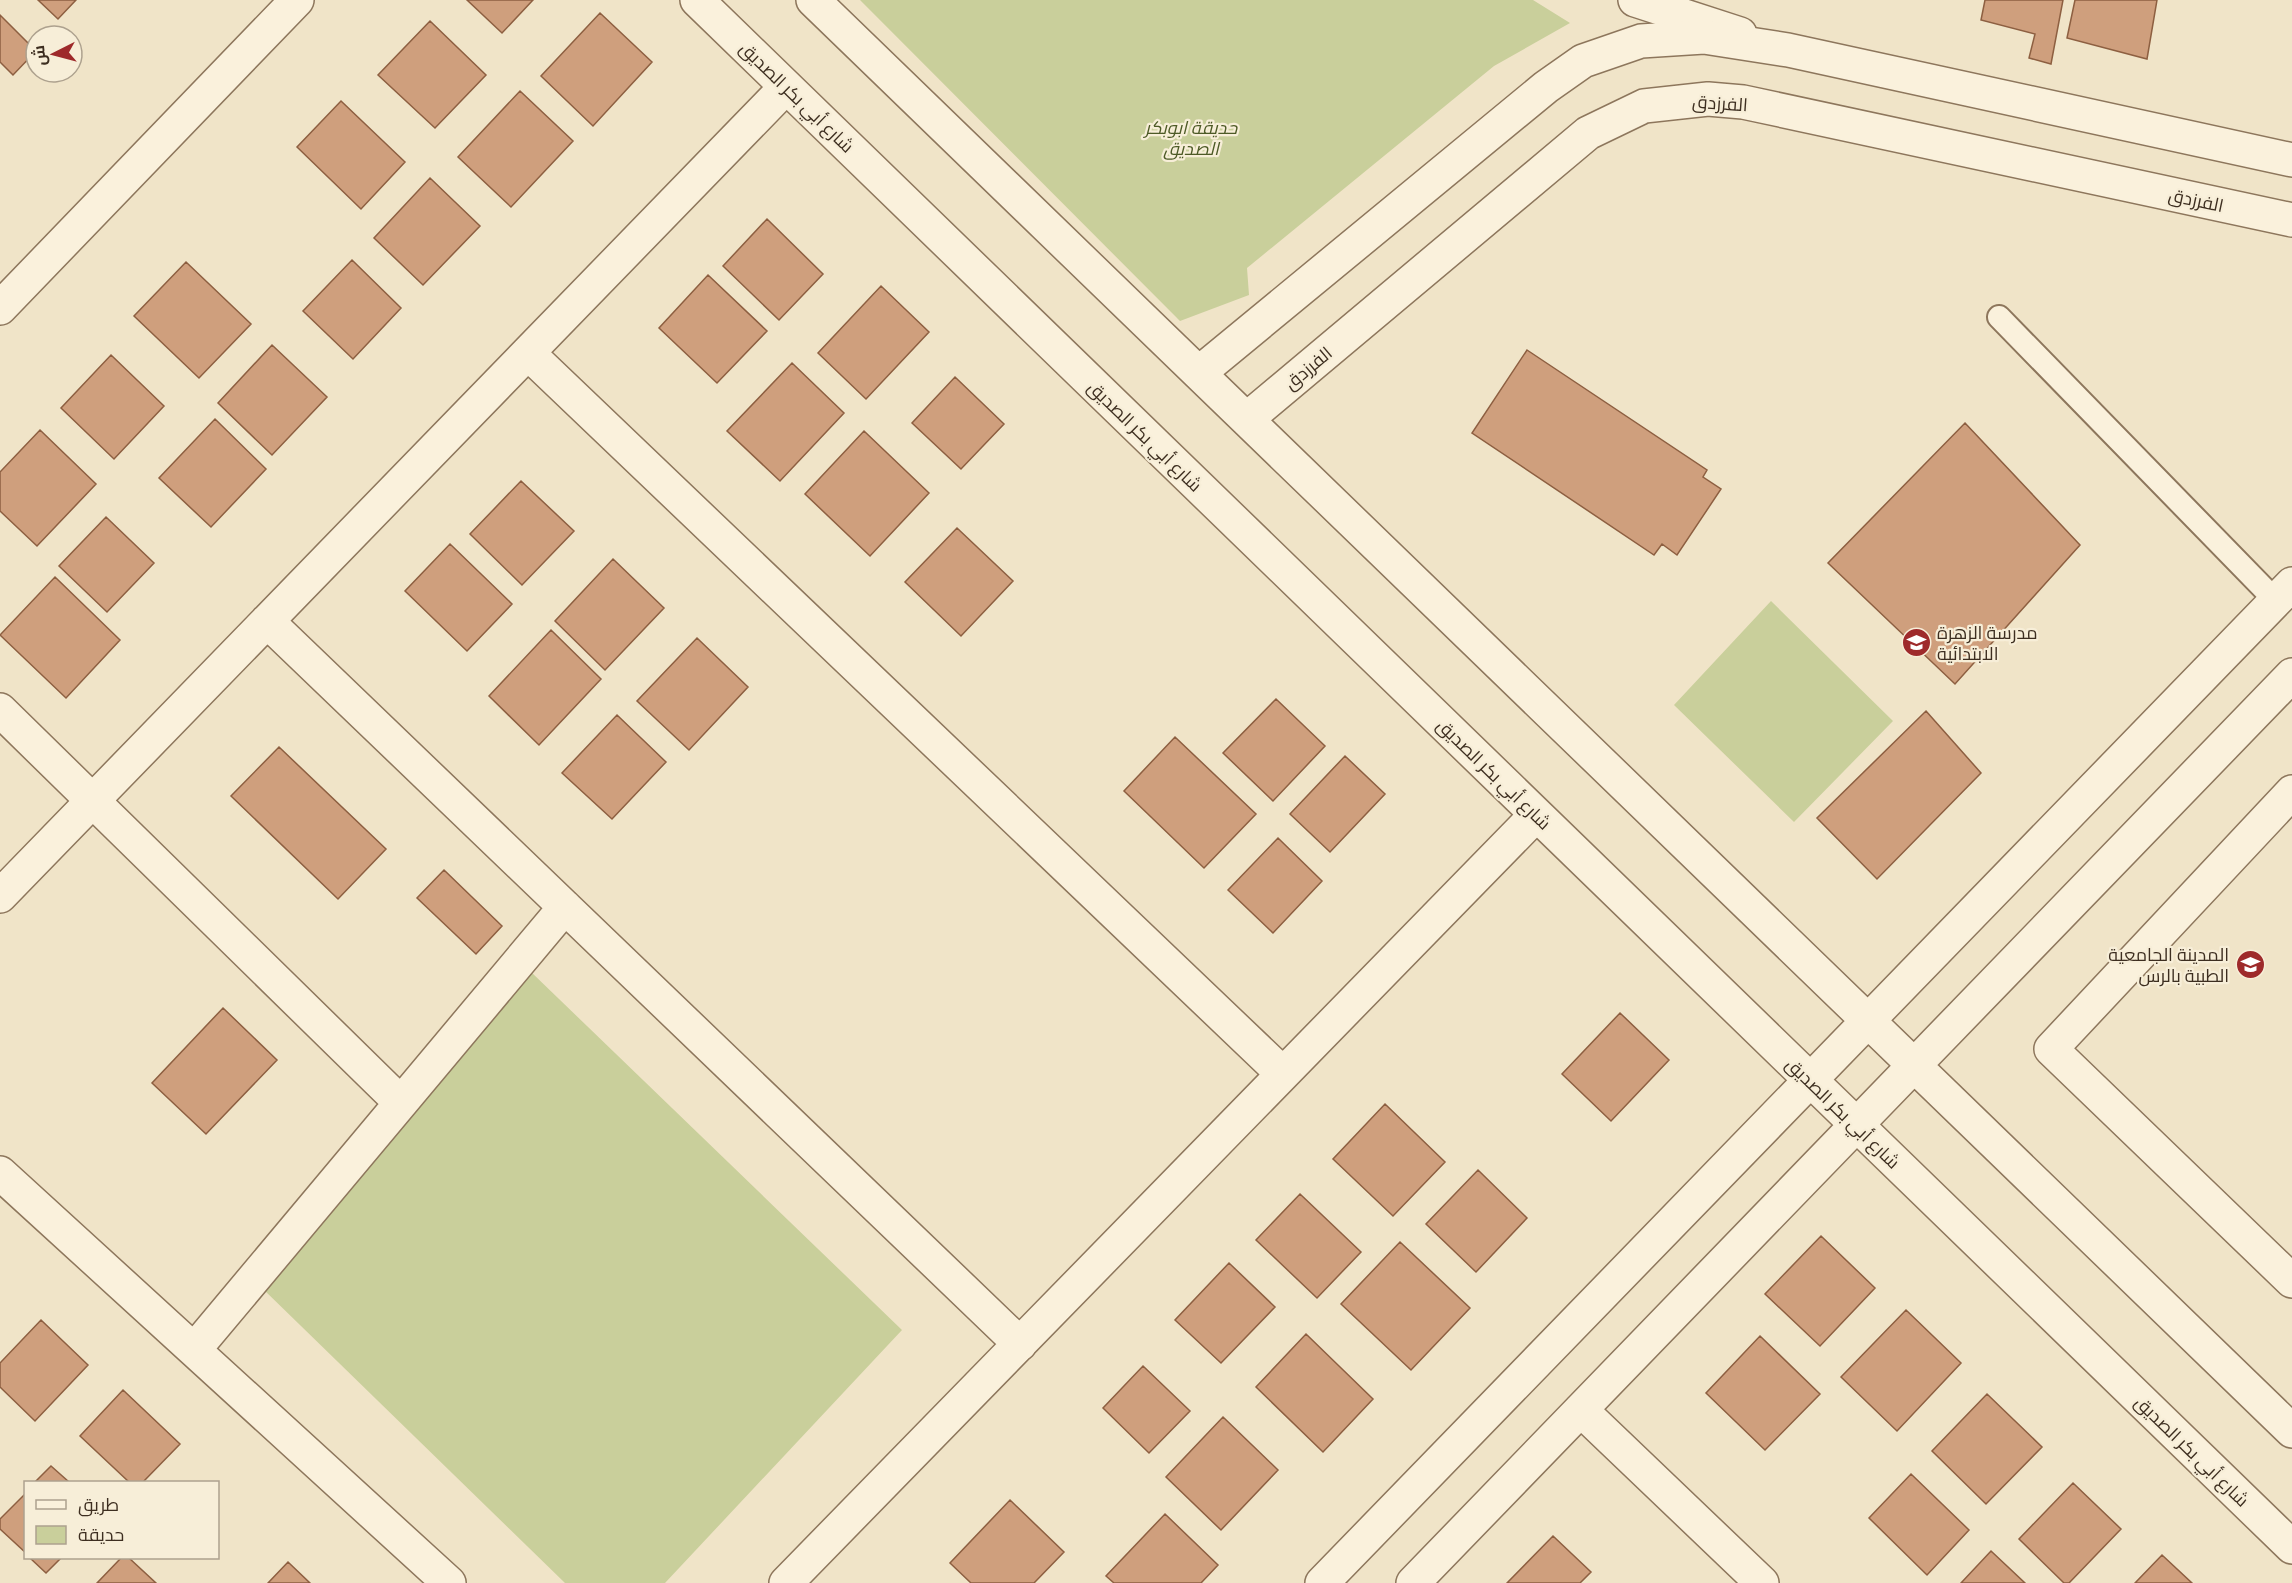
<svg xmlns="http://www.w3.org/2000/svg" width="2292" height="1583" font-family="Georgia,Cairo,serif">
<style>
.green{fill:#c9cf9b}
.building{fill:#cf9f7d;stroke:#8d5f41;stroke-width:1.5}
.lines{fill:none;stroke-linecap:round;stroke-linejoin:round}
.service-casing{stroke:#8d765c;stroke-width:26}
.minor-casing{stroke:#8d765c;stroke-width:36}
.tertiary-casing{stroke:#8d765c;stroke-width:36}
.service{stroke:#faf1dc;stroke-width:22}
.minor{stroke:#faf1dc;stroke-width:33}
.tertiary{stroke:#faf1dc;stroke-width:33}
.labels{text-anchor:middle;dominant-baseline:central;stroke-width:4.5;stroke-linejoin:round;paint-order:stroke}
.street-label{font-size:18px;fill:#3d2e20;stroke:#f7eed8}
.park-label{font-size:18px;font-style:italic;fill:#4d5a26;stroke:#f7eed8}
.poi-label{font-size:18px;fill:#3d2e20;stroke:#f7eed8;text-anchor:start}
</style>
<rect width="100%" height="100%" fill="#f0e4c8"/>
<path class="green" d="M860,0h673l37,23 -76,43 -247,202 2,27 -69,26z
M1771,601l122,120 -99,101 -120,-117z
M530,971l372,359 -237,253h-100l-302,-294z"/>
<path class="building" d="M38,0h38l-18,19z
M467,0h66l-31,33z
M1985,0h78l-12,64 -22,-6 6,-24 -54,-14z
M2075,0h82l-10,59 -80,-21z
M600,13l52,49 -59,64 -52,-50z
M0,15l36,36 -23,24 -13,-13z
M430,21l56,54 -51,53 -57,-53z
M520,91l53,50 -62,66 -53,-50z
M341,101l64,61 -44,47 -64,-62z
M430,178l50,48 -57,59 -49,-47z
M767,219l56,55 -44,46 -56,-54z
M352,260l49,48 -48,51 -50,-48z
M186,262l65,62 -52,54 -65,-62z
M708,275l59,56 -50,52 -58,-55z
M881,286l48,46 -63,67 -48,-46z
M272,345l55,52 -55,58 -54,-52z
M1527,350l180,120 -4,7 18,12 -44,66 -15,-11 -8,11 -182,-122z
M111,355l53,51 -50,53 -53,-51z
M792,363l52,50 -64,68 -53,-50z
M955,377l49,47 -43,45 -49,-46z
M215,419l51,50 -55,58 -52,-49z
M1965,423l115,122 -125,139 -127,-121z
M40,430l56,54 -59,62 -37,-35v-39z
M864,431l65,62 -59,63 -65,-62z
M521,481l53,50 -52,54 -52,-51z
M106,517l48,46 -47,49 -48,-46z
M957,528l56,53 -52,55 -56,-54z
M450,544l62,60 -45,47 -62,-60z
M613,559l51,49 -59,62 -50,-49z
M55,577l65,63 -54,58 -66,-63z
M551,630l50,49 -62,66 -50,-49z
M697,638l51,49 -59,63 -52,-49z
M1276,699l49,47 -52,55 -50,-48z
M1926,711l55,62 -104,106 -60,-61z
M617,715l49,47 -54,57 -50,-46z
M1175,737l81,77 -52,54 -80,-77z
M279,747l107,102 -48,50 -107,-103z
M1345,756l40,38 -55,58 -40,-38z
M1278,838l44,43 -49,52 -45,-43z
M444,870l58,56 -26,28 -59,-56z
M223,1008l54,52 -71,74 -54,-51z
M1620,1013l49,47 -58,61 -49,-47z
M1385,1104l60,58 -52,54 -60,-57z
M1478,1170l49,48 -51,54 -50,-48z
M1300,1194l61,58 -44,46 -61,-58z
M1821,1236l54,52 -55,58 -55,-52z
M1400,1242l70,66 -59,62 -70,-66z
M1229,1263l46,44 -54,56 -46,-43z
M1906,1310l55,53 -64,68 -56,-54z
M41,1320l47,45 -53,56 -35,-34v-24z
M1306,1334l67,65 -50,53 -67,-65z
M1760,1336l60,58 -55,56 -59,-57z
M1143,1366l47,45 -41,42 -46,-45z
M123,1390l57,54 -37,38h-14l-49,-46z
M1987,1394l55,53 -56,57 -54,-53z
M1223,1417l55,53 -57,60 -55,-53z
M51,1466l18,16h-34z
M1911,1474l58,56 -42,45 -58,-57z
M2073,1483l48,46 -52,54h-5l-45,-44z
M26,1493v60l-26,-24v-10z
M1010,1500l54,52 -30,31h-63l-21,-20z
M1165,1514l53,51 -17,18h-87l-8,-7z
M1553,1536l38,36 -11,11h-73z
M1991,1551l34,32h-64z
M2162,1555l30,28h-57z
M30,1558h31l-15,15z
M121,1558h8l27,25h-59z
M288,1562l22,21h-42z"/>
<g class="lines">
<defs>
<path id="service" d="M1999,317l277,284"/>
<path id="minor" d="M1635,0l105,34
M0,308l297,-308
M528,353l755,721
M267,621l753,723
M0,710l401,393
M2292,792l-241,257 241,232
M0,896l786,-809
M0,1173l449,410
M194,1350l371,-443
M1581,1410l181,173
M786,1583l750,-768"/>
<path id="tertiary" d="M697,0l1595,1547
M813,0l1479,1431
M1199,373l347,-286 37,-26 58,-20 63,-4 84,13 504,110
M1247,419l341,-286 56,-27 64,-7 35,3 549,118
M1322,1583l970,-999
M1413,1583l879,-908"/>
</defs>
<use href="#service" class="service-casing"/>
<use href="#minor" class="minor-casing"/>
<use href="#tertiary" class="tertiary-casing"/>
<use href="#service" class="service"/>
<use href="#minor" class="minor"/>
<use href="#tertiary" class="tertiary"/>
</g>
<defs>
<symbol id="school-disc" viewBox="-11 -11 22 22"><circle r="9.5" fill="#9e2a2b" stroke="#f7eed8"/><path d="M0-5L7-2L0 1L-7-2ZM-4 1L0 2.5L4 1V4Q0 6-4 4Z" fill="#fff"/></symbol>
<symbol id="university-disc" viewBox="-11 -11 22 22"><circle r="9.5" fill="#9e2a2b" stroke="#f7eed8"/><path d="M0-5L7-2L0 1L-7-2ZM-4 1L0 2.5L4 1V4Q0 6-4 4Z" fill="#fff"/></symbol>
</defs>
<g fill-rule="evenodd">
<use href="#school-disc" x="1900" y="626" width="33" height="33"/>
<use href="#university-disc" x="2234" y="948" width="33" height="33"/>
</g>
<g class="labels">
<g class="street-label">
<text transform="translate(797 97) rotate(44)">شارع أبي بكر الصديق</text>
<text transform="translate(1720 103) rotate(4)">الفرزدق</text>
<text transform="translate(2196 200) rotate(12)">الفرزدق</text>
<text transform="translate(1308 368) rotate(-40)">الفرزدق</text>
<text transform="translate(1145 436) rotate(44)">شارع أبي بكر الصديق</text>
<text transform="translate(1494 774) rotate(44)">شارع أبي بكر الصديق</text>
<text transform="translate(1843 1113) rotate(44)">شارع أبي بكر الصديق</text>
<text transform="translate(2192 1451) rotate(44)">شارع أبي بكر الصديق</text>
</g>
<g class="park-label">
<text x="1191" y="127">حديقة ابوبكر<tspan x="1191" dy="21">الصديق</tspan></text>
</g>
<g class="poi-label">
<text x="1937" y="632">مدرسة الزهرة<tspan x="1937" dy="21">الابتدائية</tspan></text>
<text x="2229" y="954" text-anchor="end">المدينة الجامعية<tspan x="2229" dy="21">الطبية بالرس</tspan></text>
</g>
</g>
<rect x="24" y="1481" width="195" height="78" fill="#f7eed8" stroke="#ada18e" stroke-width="1.5"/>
<rect x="36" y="1500" width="30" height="9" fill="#faf1dc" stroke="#ada18e" stroke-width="1.5"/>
<text x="78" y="1511" font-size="18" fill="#3d2e20">طريق</text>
<rect x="36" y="1526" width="30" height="18" fill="#c9cf9b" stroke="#ada18e" stroke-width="1.5"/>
<text x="78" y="1541" font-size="18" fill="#3d2e20">حديقة</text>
<g transform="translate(54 54) rotate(264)"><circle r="28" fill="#f7eed8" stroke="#ada18e" stroke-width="1.5"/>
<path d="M0-4.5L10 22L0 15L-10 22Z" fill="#9e2a2b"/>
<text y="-9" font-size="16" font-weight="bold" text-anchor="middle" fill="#3d2e20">ش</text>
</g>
</svg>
